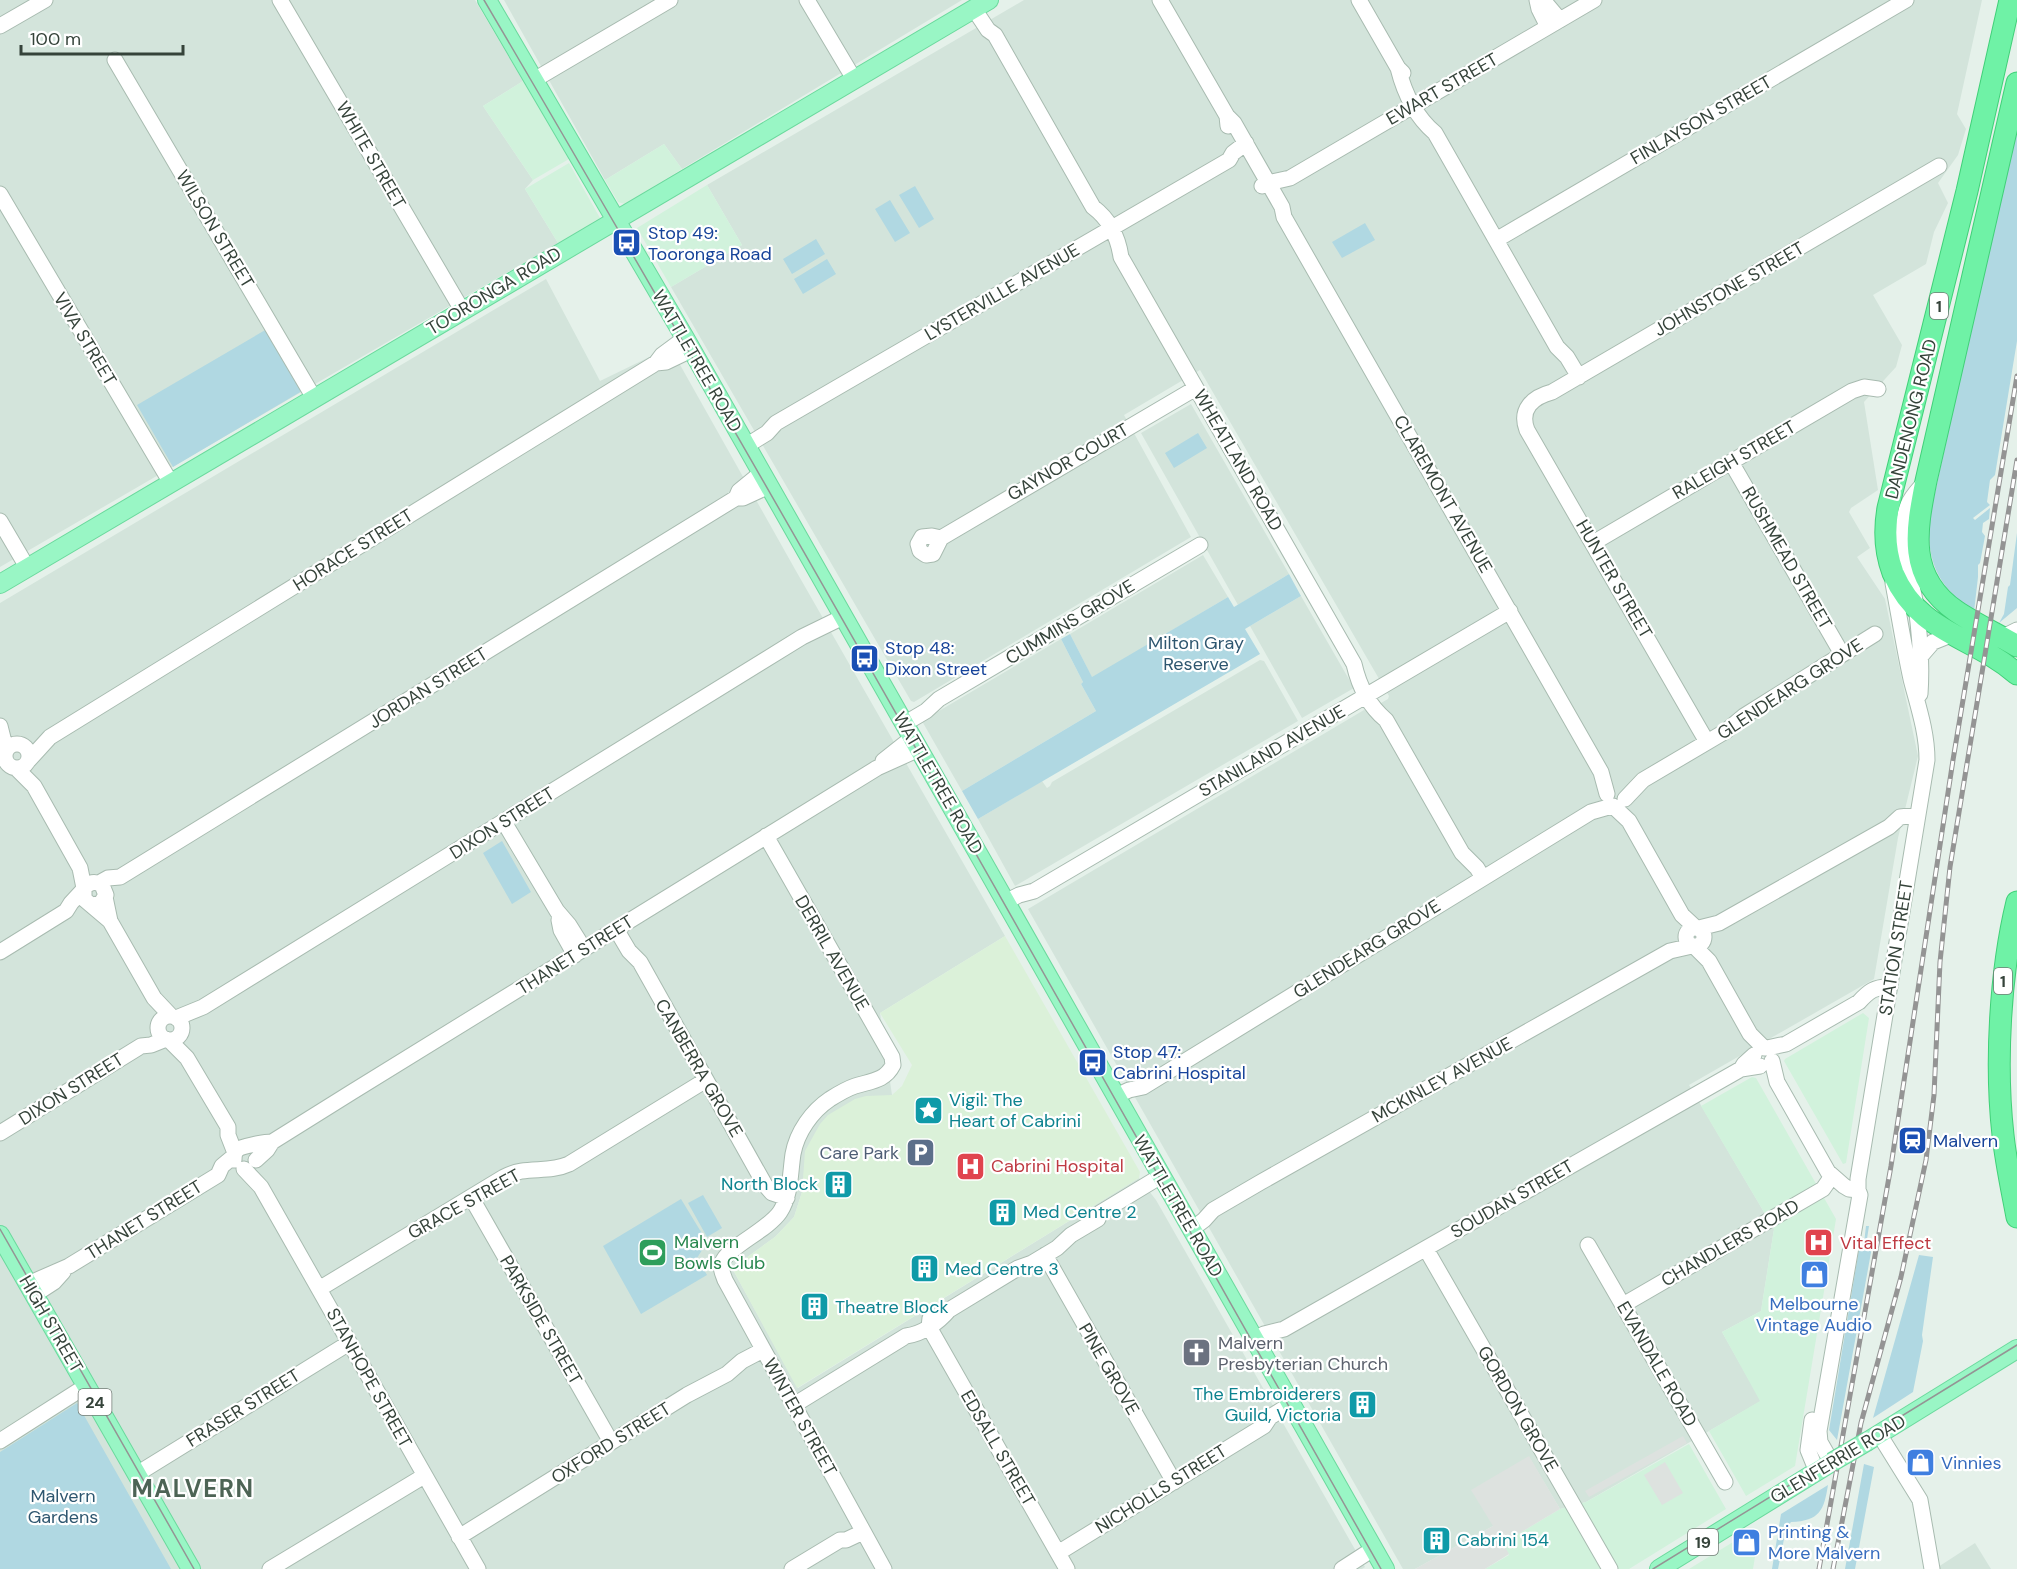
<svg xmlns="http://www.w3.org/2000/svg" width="2017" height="1569" font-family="'DM Sans',sans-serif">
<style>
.residential{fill:#d3e4db}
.commercial{fill:#d1f2dc}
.medical{fill:#dbf1d9}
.green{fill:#b0d8e2}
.parking{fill:#dde2df}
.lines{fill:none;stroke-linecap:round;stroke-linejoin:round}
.minor-casing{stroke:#a8bbb0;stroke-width:17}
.major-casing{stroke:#6bd99d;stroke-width:20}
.highway-casing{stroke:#40d078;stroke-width:23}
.minor{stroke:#fff;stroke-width:15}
.major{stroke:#99f6c5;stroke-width:18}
.highway{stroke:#6ff2a6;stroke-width:21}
.tram{stroke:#949494;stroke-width:1.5}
.rail-casing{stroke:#949494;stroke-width:5}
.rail{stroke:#fff;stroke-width:3;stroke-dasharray:9;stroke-linecap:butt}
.major-bridge-casing{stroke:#6bd99d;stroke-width:20;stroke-linecap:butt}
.major-bridge{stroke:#99f6c5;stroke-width:18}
.labels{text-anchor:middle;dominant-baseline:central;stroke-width:4.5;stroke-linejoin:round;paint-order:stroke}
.shield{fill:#fff;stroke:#727b75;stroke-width:1.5}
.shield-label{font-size:16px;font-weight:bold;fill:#35433a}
.street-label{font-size:18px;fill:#35433a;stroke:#fff}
.transit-label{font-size:18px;fill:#164399;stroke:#fff;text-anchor:start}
.park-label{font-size:18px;fill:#2e566f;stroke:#fff}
.culture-label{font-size:18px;fill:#0d838f;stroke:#fff;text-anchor:start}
.service-label{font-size:18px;fill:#4e5e75;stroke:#fff;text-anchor:end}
.health-label{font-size:18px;fill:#be3a42;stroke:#fff;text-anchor:start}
.leisure-label{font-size:18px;fill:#27864d;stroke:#fff;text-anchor:start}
.shop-label{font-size:18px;fill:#366cbe;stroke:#fff;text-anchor:start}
.worship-label{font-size:18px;fill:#5b616d;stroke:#fff;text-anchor:start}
.district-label{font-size:24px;font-weight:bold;letter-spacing:1.5px;fill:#4d6455;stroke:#fff}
</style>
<rect width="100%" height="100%" fill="#e5f1ea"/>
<path class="residential" d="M0,0h475l48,81 -40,25 50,74 -8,9 33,54 -558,324z
M504,0h458l-280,169 -18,-25 -59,36z
M1024,0h958l-25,114 9,15 -8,26 -20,28 10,20 -14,29 -8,32 -53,31 29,50 -6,22 -32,35 14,88 -27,18 -2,4 21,36 -13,9 28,42 33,157 -20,82 -24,141 -185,106 85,144 -13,82 -39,21 39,69 -175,101 -26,7 -31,-52 -36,69 -78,43h-12l-375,-660 336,-199 3,1 21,-12 1,-3 -189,-326 -76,45 67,122 -277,165 -3,-1 -240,-414 71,-42 -35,-60z
M546,279l54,102 70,-34 126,224 209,365 -125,77 12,82 -90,97 -8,25 -19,20 -43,31 66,120 341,-210 17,22 209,367 -3,2h-1362v-966z
M1191,404l98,170 -51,31 -97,-172z
M1203,555l25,42 -136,81 -22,-44z
M1301,596l53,92 -52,30 -52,-92z
M1061,639l22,43 -2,2 15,27 -134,80 -40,-70z
M1260,660l4,1 34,60 -283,165 -37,-67 64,-38 5,7 3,-2 2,-4z
M1975,1543l16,26h-56z"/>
<path class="commercial" d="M523,81l46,78 -36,21 -50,-74z
M664,144l18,25 -57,35 -7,-2 -13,-22z
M569,163l31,55 -42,25 -33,-54z
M707,185l35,60 -71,42 -34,-59z
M1863,1013l6,5 -23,145 -3,1 -59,-103 1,-2z
M1752,1077l4,1 80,141 -41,247 -49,30 -37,-65 51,-30 -38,-69 39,-21 13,-82 -73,-123z
M1689,1444l37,65 -97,60h-144l24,-14 -6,-12 57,-34 26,-7z
M1756,1528l3,4 -6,37h-64z"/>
<path class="medical" d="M1005,936l135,236 -1,6 -342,210 -65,-120 43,-31 19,-20 8,-25 3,-41 15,-27 8,-9 27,-16 11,-3 26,-1 10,-9 10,-21 -32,-52z"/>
<path class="green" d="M2017,120v221l-22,134 -5,5 -3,22 3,3 -17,13 2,2 15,-12 -1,11 -6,4 -1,9 3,4 -5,27 -2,2v12l-4,35c-35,-25 -47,-48 -45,-92z
M915,186l19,33 -15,9 -20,-33z
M890,200l20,33 -15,9 -20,-33z
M1365,223l10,17 -33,18 -10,-16z
M816,239l9,15 -33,20 -9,-15z
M827,259l9,15 -33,20 -9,-15z
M267,329l35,62 -129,76 -36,-62z
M1198,433l9,15 -33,20 -9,-15z
M2017,533v75l-18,15 5,-9 4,-27 2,-2z
M1289,574l12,22 -56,33 15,25 -282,165 -16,-28 134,-80 -15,-27 2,-2 -22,-43 9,-5 22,43 136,-80 6,10z
M502,841l29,51 -19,12 -29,-51z
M703,1195l19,33 -15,9 -19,-34z
M681,1199l28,46 -5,2 -7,11 10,17 -66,39 -38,-68z
M1866,1226h3l-3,19 6,2 -35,193 -8,-10 30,-181 5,-6z
M1919,1255l14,2 -11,78 1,6 -10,51 -40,26z
M77,1403l94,166h-171v-117z
M1864,1464l10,3 -19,102h-10z
M1828,1485c-4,25 -8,36 -37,37l-5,7 -8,40h-6l9,-55z"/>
<path class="parking" d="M1683,1436l4,7 -98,54 -4,-6z
M1529,1456l31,53 -57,34 6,11 -24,15h-70l78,-43 -22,-36z
M1665,1462l18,31 -21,12 -18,-30z"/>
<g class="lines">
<defs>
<path id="minor" d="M280,0l182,310
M807,0l47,79
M1160,0l67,116 1,10
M1359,0l39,68 5,5
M1537,0l2,9 9,18
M1543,0l17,20
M974,9l14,21 7,5 98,172c16,12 25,30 28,50l233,407c5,22 15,42 32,56l76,133 15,15 6,10
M0,26l45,-26
M115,60l199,338
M1398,68c6,24 18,49 37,65l122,214 10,10 12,20
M534,80l136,-80
M1227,116l7,7 48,84 2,10 317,555 6,22
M1262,186l6,-3 22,-5 304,-178
M0,194l171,289
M1496,240l410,-240
M656,363l6,-8 23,-17
M746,446l21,-13 9,-10 453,-263 4,-7 13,-10
M1731,462l111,192
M736,498l3,-7 22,-18
M0,521l27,46
M941,538l-9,-2 -10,1 -4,7 2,7 6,4 7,-1 8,-16 255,-150
M1593,543l259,-152 12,-4 14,2
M2003,637l14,-7
M1920,657l13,-15 20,-8
M1920,694c2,-29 0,-59 -4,-88 -5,-32 -21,-68 -8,-101 3,-8 10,-15 16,-22
M904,724l22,-13 13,-12 261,-154
M0,726l6,24
M1707,742l-180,-312c-8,-21 6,-33 25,-38l387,-226
M5 756a12 12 0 1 1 24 0a12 12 0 1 1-24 0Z
M29,760l21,-23 606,-374 10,-1 25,-12
M883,761l29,-23
M16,768l18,18 46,82 4,20
M1625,799l18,-19 83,-49 18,-15 131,-82
M1613,806l16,15 53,94 14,13
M504,822l53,89 12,14 15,24
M766,836l126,221 1,8c-8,16 -22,16 -38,21 -9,3 -17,8 -25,13 -18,12 -33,33 -37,55 -3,20 -2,41 -13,58 -13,19 -53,35 -58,51 -2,6 1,11 3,17l159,289
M99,883l9,-5 12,-1 616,-379h7l26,-12
M105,897l5,24 44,77 17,18
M1005,902l14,-7 15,-4 476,-280
M93,905l8,-2 5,-8 -4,-10c-7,-4 -13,-3 -18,3v11l26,22
M559,920l2,10 14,25
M1686 937a9 9 0 1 1 18 0a9 9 0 1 1-18 0Z
M1699,928l20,-5 170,-96 11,-10 18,-2
M616,929l13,22 11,11 125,223 7,8 15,5
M1694,946l15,15 41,73 14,14
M0,952l66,-41 5,-8 12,-13
M158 1028a12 12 0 1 1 24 0a12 12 0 1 1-24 0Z
M176,1018l27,-11 599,-370 41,-20
M169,1040l18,18 41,69v8l7,18
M1767,1048l19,-4 73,-42c9,-10 16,-16 31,-15
M1772,1061l5,21 51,90 16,14 5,3 9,1
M1741,1069l3,-5 10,-9
M1116,1096l13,-6 14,-3 448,-275 21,-6
M0,1133l141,-87 10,-1 15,-6
M234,1160c0,-4 0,-7 3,-10 4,-4 29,-8 35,-8
M256,1160l11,-10 5,-8 80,-50 525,-324 42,-19
M244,1169l17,18 217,382
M471,1197l140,245
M1192,1229l12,-9 9,-10 48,-28 409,-231 22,-5
M1588,1245l137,237
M1426,1249l184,320
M1045,1255l129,227
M28,1284l41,-18 149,-91 4,-9 12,-10
M319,1289l185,-112c22,-12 43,-3 65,-13l137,-84
M34,1295l20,-13 9,-10
M1623,1305l200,-116 9,-13
M930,1318l-1,9 138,242
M1254,1339l10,-5 20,-5 457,-260 19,-3
M794,1405l112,-69c16,-2 32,-13 43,-26l69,-42 14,-5 25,-15 14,-13 27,-16 2,-6 61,-37
M1812,1420l-4,30 9,22
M1879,1434l41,66 12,69
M0,1441l86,-55
M1832,1463l-12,-21 -1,-11 41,-236 -2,-5v-11l69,-419c0,-28 -9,-54 -16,-81 -7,-32 -12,-64 -18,-96
M137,1474l212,-131
M459,1537l228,-142 40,-21 15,-13 21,-11
M1058,1553l206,-127 6,-9 21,-13
M270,1569l154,-93
M792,1569l48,-29h6l17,-8
M1342,1569l31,-20"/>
<path id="major" d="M487,0l198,338 700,1231
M0,584l989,-584
M0,1235l191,334
M1868,1441l149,-92
M1659,1569l173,-107"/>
<path id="highway" d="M2010,0l-43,191 -79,317c-4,23 -3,44 5,65 26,61 79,62 124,101
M2017,83l-91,398c-10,50 -19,96 30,130 19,13 41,23 61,35
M2017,902c-17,70 -22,162 -14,233 3,28 9,55 14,82"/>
</defs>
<use href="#minor" class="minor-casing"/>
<use href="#major" class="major-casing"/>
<use href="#highway" class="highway-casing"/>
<use href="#minor" class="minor"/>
<use href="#major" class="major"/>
<use href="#highway" class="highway"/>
<path class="tram" d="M484,0c305,519 600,1045 897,1569
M0,1229l194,340
M1653,1569l364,-224"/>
<defs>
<path id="rail" d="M1819,1569l72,-403 62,-406 64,-384
M1833,1569l28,-146 40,-146 25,-117 8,-65 6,-133 10,-95 67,-407"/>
</defs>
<use href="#rail" class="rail-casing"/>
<use href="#rail" class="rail"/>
<defs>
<path id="major-bridge" d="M1832,1462l36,-21"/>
</defs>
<use href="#major-bridge" class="major-bridge-casing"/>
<use href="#major-bridge" class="major-bridge"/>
</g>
<defs>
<symbol id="bus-square" viewBox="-11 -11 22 22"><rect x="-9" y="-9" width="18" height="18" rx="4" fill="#1a4fb4" stroke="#fff"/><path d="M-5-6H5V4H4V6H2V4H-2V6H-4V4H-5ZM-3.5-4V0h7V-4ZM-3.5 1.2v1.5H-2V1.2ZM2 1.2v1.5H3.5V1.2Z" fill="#fff"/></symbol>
<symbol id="sight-square" viewBox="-11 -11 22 22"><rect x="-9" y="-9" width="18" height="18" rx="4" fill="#0f9aa8" stroke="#fff"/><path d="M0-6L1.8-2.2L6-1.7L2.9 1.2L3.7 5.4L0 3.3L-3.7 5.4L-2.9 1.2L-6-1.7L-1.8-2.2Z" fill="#fff"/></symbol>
<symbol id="station-square" viewBox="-11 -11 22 22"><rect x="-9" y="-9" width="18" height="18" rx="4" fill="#1a4fb4" stroke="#fff"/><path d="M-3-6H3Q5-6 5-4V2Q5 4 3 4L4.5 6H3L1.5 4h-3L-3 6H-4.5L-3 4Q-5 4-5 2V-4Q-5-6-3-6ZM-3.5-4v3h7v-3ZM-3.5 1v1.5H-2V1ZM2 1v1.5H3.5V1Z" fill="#fff"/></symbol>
<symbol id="parking-square" viewBox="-11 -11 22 22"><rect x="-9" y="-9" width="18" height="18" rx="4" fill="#5c6f8a" stroke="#fff"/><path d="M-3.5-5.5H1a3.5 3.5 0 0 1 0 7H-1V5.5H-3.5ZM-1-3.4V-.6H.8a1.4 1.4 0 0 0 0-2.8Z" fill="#fff"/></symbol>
<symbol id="hospital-square" viewBox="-11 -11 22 22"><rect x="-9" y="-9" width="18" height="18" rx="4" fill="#e0444e" stroke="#fff"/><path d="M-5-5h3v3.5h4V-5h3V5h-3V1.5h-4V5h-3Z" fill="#fff"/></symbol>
<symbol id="building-square" viewBox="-11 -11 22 22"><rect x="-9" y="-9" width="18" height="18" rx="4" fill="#0f9aa8" stroke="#fff"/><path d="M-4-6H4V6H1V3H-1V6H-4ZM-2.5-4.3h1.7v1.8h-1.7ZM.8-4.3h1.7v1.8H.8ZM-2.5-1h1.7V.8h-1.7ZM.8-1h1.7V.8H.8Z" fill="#fff"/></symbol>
<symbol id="stadium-square" viewBox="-11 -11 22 22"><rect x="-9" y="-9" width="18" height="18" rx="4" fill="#2e9e5b" stroke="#fff"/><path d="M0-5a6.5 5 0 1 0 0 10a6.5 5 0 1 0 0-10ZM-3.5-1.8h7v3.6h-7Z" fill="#fff"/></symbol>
<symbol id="shop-square" viewBox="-11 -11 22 22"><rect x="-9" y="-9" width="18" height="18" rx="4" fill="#3f7fe0" stroke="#fff"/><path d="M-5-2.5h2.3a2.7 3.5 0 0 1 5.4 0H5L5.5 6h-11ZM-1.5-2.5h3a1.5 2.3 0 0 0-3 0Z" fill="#fff"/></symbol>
<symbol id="church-square" viewBox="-11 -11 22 22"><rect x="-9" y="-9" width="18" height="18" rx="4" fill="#6b7280" stroke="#fff"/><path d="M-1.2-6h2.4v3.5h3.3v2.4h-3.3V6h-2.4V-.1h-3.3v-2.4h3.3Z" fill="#fff"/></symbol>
</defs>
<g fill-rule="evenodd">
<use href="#bus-square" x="610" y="226" width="33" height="33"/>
<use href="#bus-square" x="848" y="642" width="33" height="33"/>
<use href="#bus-square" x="1076" y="1046" width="33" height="33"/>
<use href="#sight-square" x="912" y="1094" width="33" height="33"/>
<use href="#station-square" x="1896" y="1124" width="33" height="33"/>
<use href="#parking-square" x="904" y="1136" width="33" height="33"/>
<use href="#hospital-square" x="954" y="1150" width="33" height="33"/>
<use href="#building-square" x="822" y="1168" width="33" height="33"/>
<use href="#building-square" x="986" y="1196" width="33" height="33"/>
<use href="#hospital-square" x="1802" y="1226" width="33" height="33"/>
<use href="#stadium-square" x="636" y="1236" width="33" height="33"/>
<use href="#building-square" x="908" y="1252" width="33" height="33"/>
<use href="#shop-square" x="1798" y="1258" width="33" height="33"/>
<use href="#building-square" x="798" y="1290" width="33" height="33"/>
<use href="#church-square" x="1180" y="1336" width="33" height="33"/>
<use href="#building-square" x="1346" y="1388" width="33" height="33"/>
<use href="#shop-square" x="1904" y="1446" width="33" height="33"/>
<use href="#building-square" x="1420" y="1524" width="33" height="33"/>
<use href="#shop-square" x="1730" y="1526" width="33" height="33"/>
</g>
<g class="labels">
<g class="shield">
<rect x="1930" y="293" width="18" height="26" rx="4.5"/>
<rect x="1994" y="968" width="18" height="26" rx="4.5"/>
<rect x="78.5" y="1389" width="33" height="26" rx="4.5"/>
<rect x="1688" y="1529" width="30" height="26" rx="4.5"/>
</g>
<g class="shield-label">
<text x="1939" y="306">1</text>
<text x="2003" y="981">1</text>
<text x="95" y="1402">24</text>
<text x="1703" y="1542">19</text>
</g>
<g class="street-label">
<text transform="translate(1442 89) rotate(-30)">EWART STREET</text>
<text transform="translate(1701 120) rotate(-30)">FINLAYSON STREET</text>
<text transform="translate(371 155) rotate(60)">WHITE STREET</text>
<text transform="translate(215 229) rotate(59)">WILSON STREET</text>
<text transform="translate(1729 289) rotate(-30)">JOHNSTONE STREET</text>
<text transform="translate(494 291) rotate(-31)">TOORONGA ROAD</text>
<text transform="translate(1002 292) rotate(-30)">LYSTERVILLE AVENUE</text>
<text transform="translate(85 339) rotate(59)">VIVA STREET</text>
<text transform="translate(697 361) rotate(60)">WATTLETREE ROAD</text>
<text transform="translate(1911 419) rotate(-76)">DANDENONG ROAD</text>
<text transform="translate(1238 460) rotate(60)">WHEATLAND ROAD</text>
<text transform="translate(1734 460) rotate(-30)">RALEIGH STREET</text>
<text transform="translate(1068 462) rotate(-30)">GAYNOR COURT</text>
<text transform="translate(1443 494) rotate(60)">CLAREMONT AVENUE</text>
<text transform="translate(353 550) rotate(-32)">HORACE STREET</text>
<text transform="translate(1787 558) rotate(60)">RUSHMEAD STREET</text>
<text transform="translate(1614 579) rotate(60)">HUNTER STREET</text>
<text transform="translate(1070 622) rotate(-31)">CUMMINS GROVE</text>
<text transform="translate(428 688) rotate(-32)">JORDAN STREET</text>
<text transform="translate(1790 689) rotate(-33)">GLENDEARG GROVE</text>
<text transform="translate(1272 751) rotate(-30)">STANILAND AVENUE</text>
<text transform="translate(938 783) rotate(60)">WATTLETREE ROAD</text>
<text transform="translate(502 823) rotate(-32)">DIXON STREET</text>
<text transform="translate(1896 948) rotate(-81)">STATION STREET</text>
<text transform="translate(1367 949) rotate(-32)">GLENDEARG GROVE</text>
<text transform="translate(832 953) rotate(60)">DERRIL AVENUE</text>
<text transform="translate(575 955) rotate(-32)">THANET STREET</text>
<text transform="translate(699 1068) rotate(60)">CANBERRA GROVE</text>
<text transform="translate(1442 1080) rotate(-29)">MCKINLEY AVENUE</text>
<text transform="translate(71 1089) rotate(-32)">DIXON STREET</text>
<text transform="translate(1512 1199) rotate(-30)">SOUDAN STREET</text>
<text transform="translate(464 1204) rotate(-29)">GRACE STREET</text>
<text transform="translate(1178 1206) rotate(60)">WATTLETREE ROAD</text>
<text transform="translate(144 1220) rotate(-32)">THANET STREET</text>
<text transform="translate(1730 1243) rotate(-30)">CHANDLERS ROAD</text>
<text transform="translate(541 1320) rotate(60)">PARKSIDE STREET</text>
<text transform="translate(51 1324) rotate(60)">HIGH STREET</text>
<text transform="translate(1657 1364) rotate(60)">EVANDALE ROAD</text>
<text transform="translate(1109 1369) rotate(60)">PINE GROVE</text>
<text transform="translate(369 1378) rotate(61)">STANHOPE STREET</text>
<text transform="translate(243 1408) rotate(-32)">FRASER STREET</text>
<text transform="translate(1518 1409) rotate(60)">GORDON GROVE</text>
<text transform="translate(800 1417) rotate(61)">WINTER STREET</text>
<text transform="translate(611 1443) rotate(-32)">OXFORD STREET</text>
<text transform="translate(998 1448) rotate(60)">EDSALL STREET</text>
<text transform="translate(1838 1459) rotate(-31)">GLENFERRIE ROAD</text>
<text transform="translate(1161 1489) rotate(-32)">NICHOLLS STREET</text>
</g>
<g class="transit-label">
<text x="648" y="233">Stop 49:<tspan x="648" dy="21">Tooronga Road</tspan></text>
<text x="885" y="648">Stop 48:<tspan x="885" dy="21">Dixon Street</tspan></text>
<text x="1113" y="1052">Stop 47:<tspan x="1113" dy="21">Cabrini Hospital</tspan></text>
<text x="1933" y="1141">Malvern</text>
</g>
<g class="park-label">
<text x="1196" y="643">Milton Gray<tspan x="1196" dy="21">Reserve</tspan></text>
<text x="63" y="1496">Malvern<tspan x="63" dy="21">Gardens</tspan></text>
</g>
<g class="culture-label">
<text x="949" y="1100">Vigil: The<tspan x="949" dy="21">Heart of Cabrini</tspan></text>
<text x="818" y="1184" text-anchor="end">North Block</text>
<text x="1023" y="1212">Med Centre 2</text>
<text x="945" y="1269">Med Centre 3</text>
<text x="835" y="1307">Theatre Block</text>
<text x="1341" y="1394" text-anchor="end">The Embroiderers<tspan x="1341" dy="21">Guild, Victoria</tspan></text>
<text x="1457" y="1540">Cabrini 154</text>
</g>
<g class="service-label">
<text x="899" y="1153">Care Park</text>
</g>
<g class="health-label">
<text x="991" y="1166">Cabrini Hospital</text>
<text x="1840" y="1243">Vital Effect</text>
</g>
<g class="leisure-label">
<text x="674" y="1242">Malvern<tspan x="674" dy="21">Bowls Club</tspan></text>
</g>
<g class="shop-label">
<text x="1814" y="1304" text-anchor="middle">Melbourne<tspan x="1814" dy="21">Vintage Audio</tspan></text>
<text x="1941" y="1463">Vinnies</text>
<text x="1768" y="1532">Printing &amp;<tspan x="1768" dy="21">More Malvern</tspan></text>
</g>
<g class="worship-label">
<text x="1218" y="1343">Malvern<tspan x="1218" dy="21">Presbyterian Church</tspan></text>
</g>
<g class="district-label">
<text x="193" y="1488">MALVERN</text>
</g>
</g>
<path d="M21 45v9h162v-9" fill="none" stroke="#35433a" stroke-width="3"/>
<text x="30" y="45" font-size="18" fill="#35433a" stroke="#ffffff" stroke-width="4.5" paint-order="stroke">100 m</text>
</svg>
